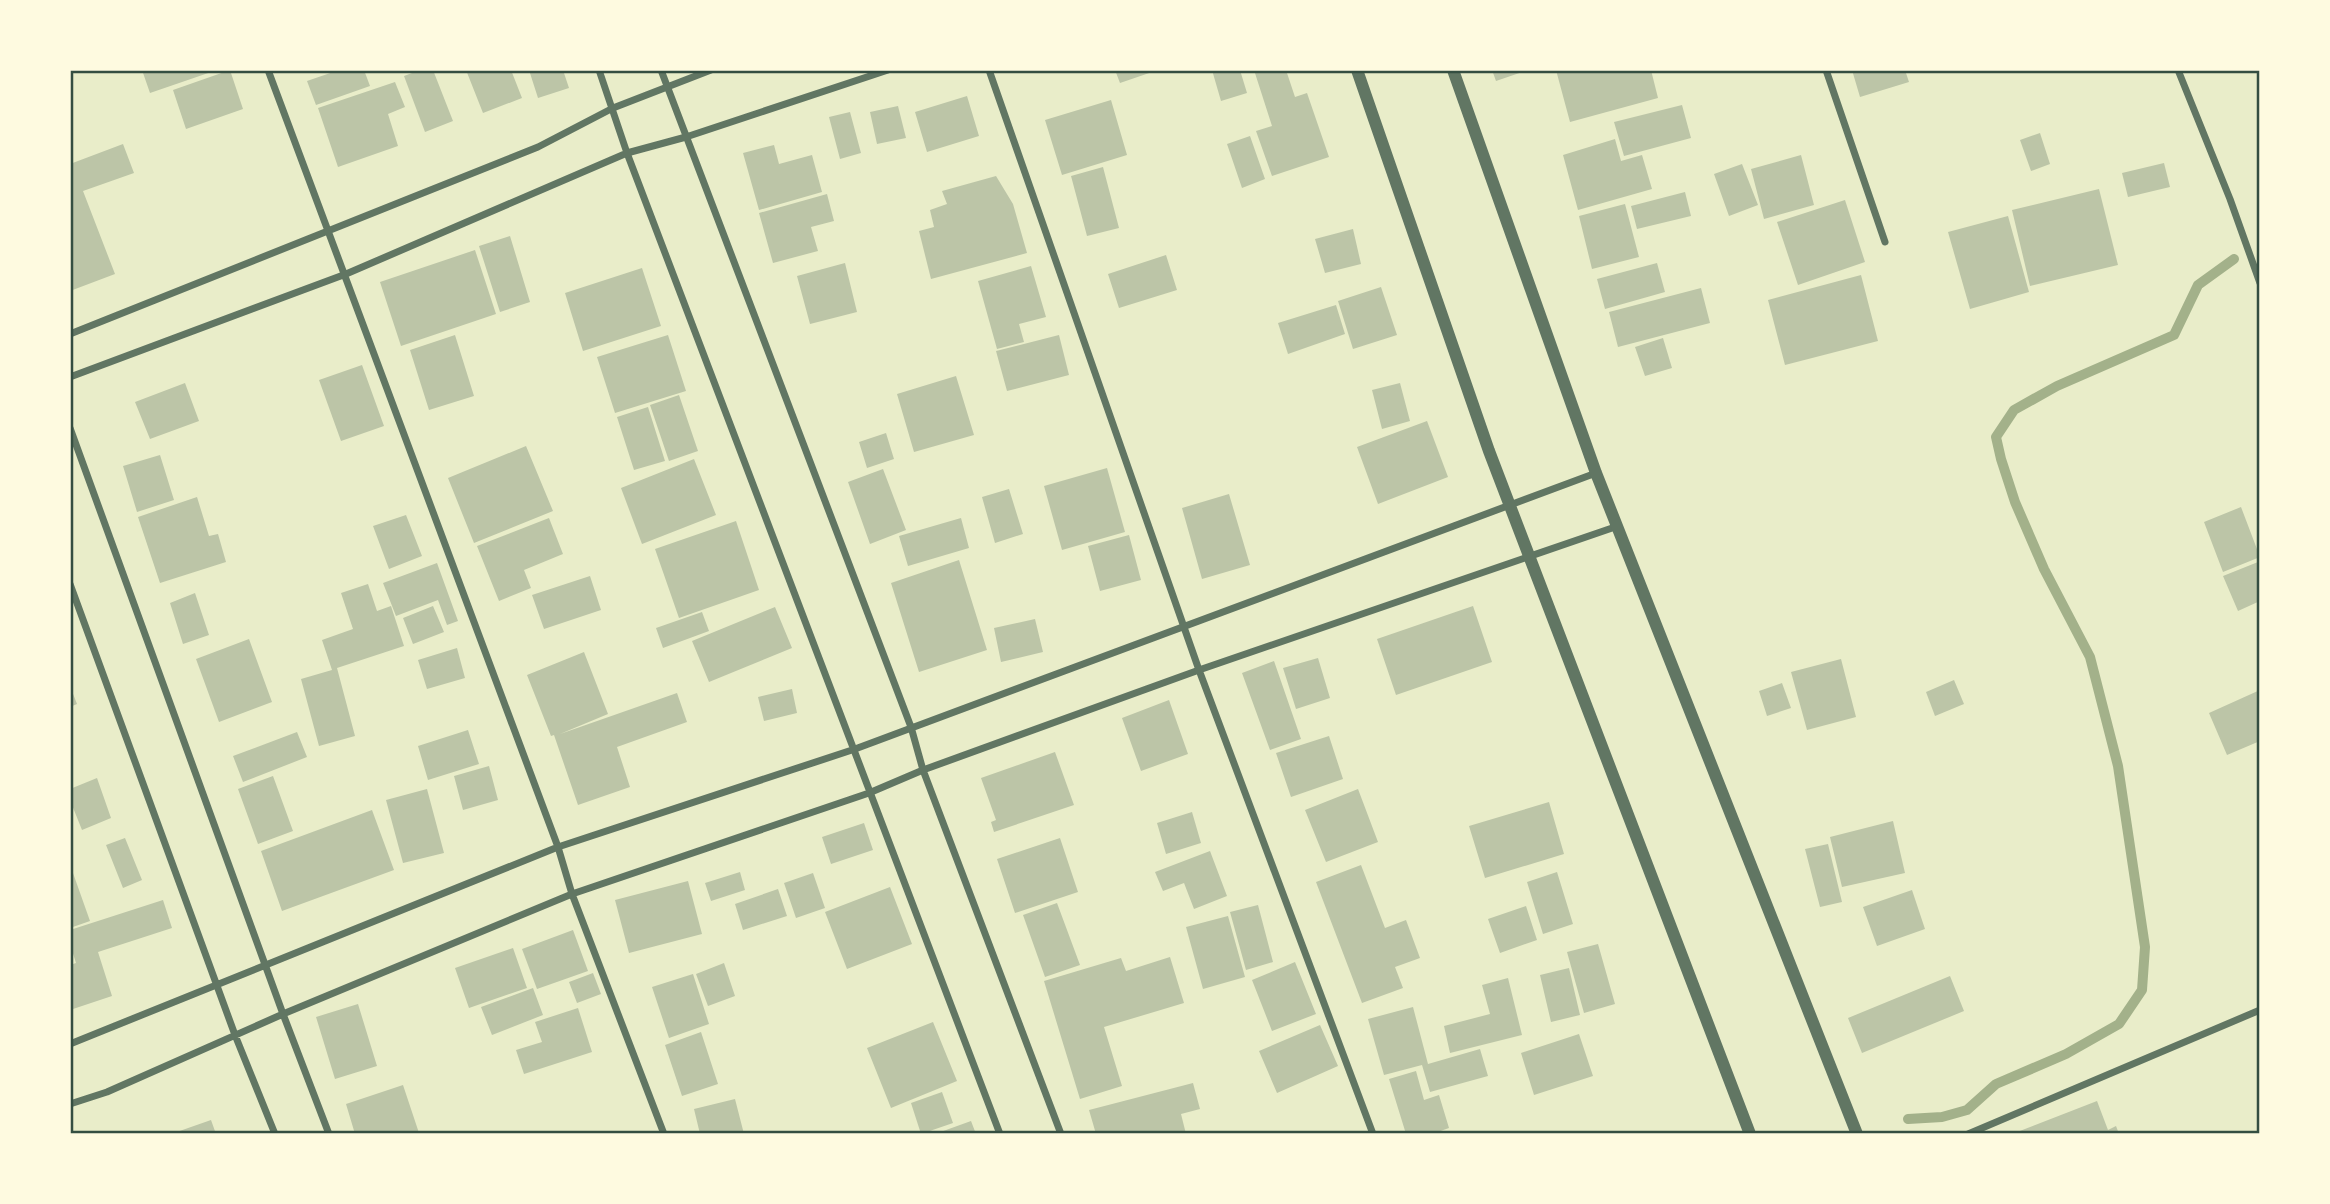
<svg xmlns="http://www.w3.org/2000/svg" width="2330" height="1204" font-family="'Roboto Condensed',sans-serif">
<style>
.lines{fill:none;stroke-linecap:round;stroke-linejoin:round}
.stream{stroke:#a3b18a;stroke-width:10}
.building{fill:#bcc5a7}
.minor{stroke:#617663;stroke-width:7}
.tertiary{stroke:#617663;stroke-width:12}
.neatline{fill:none;stroke:#344e41;stroke-width:2.5}
</style>
<rect width="100%" height="100%" fill="#e9edc9"/>
<g class="lines">
<path class="stream" d="M1908,1119l34,-2 25,-7 29,-26 70,-30 53,-30 23,-34 3,-43 -27,-181 -28,-109 -46,-88 -29,-67 -14,-43 -5,-22 18,-27 43,-24 117,-51 24,-50 36,-26"/>
</g>
<path class="building" d="M142,70h75l-67,23z
M230,70l13,39 -57,20 -13,-39z
M339,70h25l6,16 -54,19 -9,-24z
M420,70h13l20,51 -28,11 -21,-56z
M466,70h45l11,28 -39,15z
M529,70h34l6,18 -31,10z
M1115,70h43l-38,13z
M1212,70h28l7,23 -26,8z
M1254,70h32l9,27 12,-4 22,64 -57,19 -16,-45 16,-5z
M1492,70h36l-32,11z
M1556,70h95l7,28 -88,24z
M1852,70h53l4,12 -49,15z
M395,82l10,25 -17,7 10,32 -60,21 -20,-59z
M967,96l12,40 -52,16 -12,-40z
M1111,100l16,55 -65,20 -17,-55z
M1682,105l9,33 -67,18 -10,-34z
M898,106l8,32 -29,6 -7,-32z
M850,112l11,41 -21,6 -11,-42z
M2040,133l10,31 -19,7 -11,-31z
M1250,136l15,43 -23,9 -15,-44z
M1615,139l6,22 21,-6 10,34 -74,21 -15,-55z
M123,144l11,29 -51,18 32,83 -45,17v-127z
M774,145l5,19 33,-9 10,37 -63,18 -16,-57z
M1801,155l13,50 -50,14 -13,-50z
M2164,163l6,24 -42,10 -6,-24z
M1742,164l16,41 -29,11 -15,-42z
M1103,167l16,61 -32,8 -16,-60z
M996,176l17,28 14,49 -96,26 -12,-48 15,-4 -4,-17 17,-6 -5,-13z
M2099,189l19,76 -88,21 -18,-76z
M1685,192l6,24 -54,13 -6,-23z
M827,194l7,27 -23,6 7,24 -45,12 -14,-50z
M1845,200l20,62 -67,23 -21,-63z
M1625,204l14,53 -47,12 -13,-53z
M2008,216l21,76 -59,17 -22,-77z
M1353,229l8,35 -36,9 -10,-34z
M510,236l20,66 -30,10 -21,-66z
M475,250l21,64 -95,32 -21,-64z
M1166,255l11,35 -58,18 -11,-34z
M845,263l12,49 -47,12 -13,-48z
M1657,263l8,29 -60,17 -8,-30z
M1031,266l15,51 -27,7 5,18 -27,7 -19,-68z
M642,268l19,58 -78,25 -18,-58z
M1861,275l17,66 -93,24 -17,-65z
M1381,287l16,48 -44,14 -15,-48z
M1701,288l9,35 -92,24 -9,-35z
M1336,305l9,29 -57,20 -10,-31z
M455,335l19,61 -45,14 -19,-60z
M668,335l18,56 -71,22 -18,-56z
M1059,335l10,40 -62,16 -11,-40z
M1663,338l9,30 -27,8 -10,-29z
M362,365l22,61 -43,15 -22,-61z
M956,376l18,59 -60,17 -17,-58z
M185,383l14,38 -49,18 -15,-37z
M1400,383l10,38 -28,8 -10,-39z
M679,395l19,56 -29,10 -19,-56z
M648,407l17,54 -31,9 -17,-53z
M1427,421l21,56 -70,27 -21,-57z
M886,433l8,26 -27,9 -8,-26z
M526,446l27,65 -79,32 -26,-65z
M160,455l14,45 -37,12 -14,-46z
M694,459l22,56 -74,29 -21,-56z
M1107,468l18,64 -63,18 -18,-64z
M883,469l23,61 -36,14 -22,-62z
M1009,489l14,45 -28,9 -13,-46z
M1229,494l21,71 -48,14 -20,-71z
M197,497l12,39 9,-2 8,28 -66,21 -22,-66z
M2241,507l19,50 -37,15 -19,-50z
M406,515l16,41 -33,13 -16,-43z
M549,518l14,36 -39,16 7,18 -32,13 -22,-55z
M961,518l8,30 -61,18 -9,-30z
M736,521l23,69 -80,28 -24,-69z
M1129,535l12,45 -41,11 -12,-45z
M959,560l28,90 -68,22 -28,-89z
M2258,562l2,5v34l-22,10 -15,-35z
M437,563l21,58 -11,4 -9,-25 -42,16 -13,-33z
M590,576l11,34 -57,19 -12,-34z
M368,584l9,27 14,-5 13,40 -67,22 18,68 -36,10 -18,-67 31,-9 -10,-30 31,-11 -12,-36z
M195,593l14,42 -26,9 -13,-41z
M433,606l11,26 -31,12 -10,-26z
M1473,606l19,56 -96,33 -19,-56z
M775,607l17,41 -83,34 -17,-41z
M702,612l7,19 -46,17 -7,-20z
M1035,619l8,33 -42,10 -7,-34z
M249,639l23,63 -53,20 -23,-63z
M457,648l8,30 -38,11 -9,-29z
M584,652l24,62 -48,20 117,-41 10,29 -70,25 13,40 -52,18 -24,-70 -3,1 -24,-61z
M1318,658l12,40 -34,11 -13,-41z
M1841,659l15,58 -49,13 -16,-58z
M1274,661l27,78 -31,11 -28,-77z
M1954,680l10,24 -29,12 -9,-24z
M1782,683l9,25 -24,8 -8,-25z
M70,686l7,18 -7,3z
M792,689l5,24 -33,8 -6,-24z
M2260,690v51l-33,14 -18,-42z
M1169,700l19,54 -47,17 -19,-53z
M468,730l11,34 -51,16 -10,-34z
M297,732l10,25 -64,25 -10,-26z
M1329,736l14,43 -52,18 -15,-44z
M1055,752l19,53 -80,27 -3,-10 5,-2 -15,-42z
M489,766l9,34 -35,10 -9,-34z
M273,776l20,55 -35,13 -20,-55z
M97,778l14,40 -29,12 -12,-30v-11z
M427,789l17,64 -41,10 -17,-63z
M1358,789l20,53 -52,20 -21,-52z
M1549,802l15,52 -79,24 -16,-52z
M372,810l22,60 -112,41 -21,-60z
M1192,812l9,31 -35,11 -9,-31z
M1893,821l12,52 -63,14 -12,-50z
M864,823l9,27 -42,14 -9,-27z
M125,838l17,42 -19,8 -17,-43z
M1060,838l18,54 -63,21 -18,-54z
M1828,844l14,58 -22,5 -15,-58z
M1210,851l17,45 -33,13 -10,-26 -21,8 -8,-19z
M1361,865l24,63 21,-8 14,38 -25,9 8,21 -41,15 -46,-121z
M740,872l5,18 -34,11 -6,-18z
M1557,872l16,52 -30,10 -16,-52z
M73,873l17,48 -20,7v-54z
M813,873l12,35 -29,10 -12,-35z
M688,881l14,53 -73,19 -14,-53z
M890,887l22,57 -65,25 -22,-57z
M778,889l9,27 -44,14 -8,-26z
M1912,890l13,39 -48,17 -14,-39z
M163,900l9,28 -74,24 14,44 -42,14v-45l6,-2 -6,-19v-14z
M1057,903l23,62 -35,12 -22,-62z
M1258,905l15,57 -27,8 -16,-58z
M1526,906l11,34 -37,13 -12,-34z
M1228,916l17,61 -42,12 -17,-62z
M573,930l15,41 -51,18 -15,-40z
M1598,944l17,60 -31,9 -17,-61z
M513,948l14,40 -58,20 -14,-40z
M1170,957l14,46 -80,24 18,59 -42,13 -36,-118 77,-23 5,13z
M1295,962l21,52 -44,17 -20,-51z
M724,963l11,33 -27,10 -12,-32z
M1569,968l11,47 -29,7 -11,-47z
M593,973l8,21 -24,9 -8,-21z
M693,974l16,50 -40,14 -17,-51z
M1950,976l14,35 -102,42 -14,-35z
M1508,978l14,57 -72,18 -6,-27 46,-12 -8,-29z
M533,988l10,27 -51,20 -11,-28z
M358,1004l19,62 -42,13 -19,-62z
M1413,1007l15,57 52,-15 8,27 -58,16 -8,-27 -38,10 -16,-56z
M578,1008l14,44 -68,22 -8,-24 26,-8 -7,-20z
M933,1022l24,59 -66,27 -24,-60z
M1320,1025l18,41 -61,27 -18,-42z
M701,1032l17,52 -36,12 -17,-51z
M1579,1034l14,42 -59,19 -13,-42z
M1416,1071l8,29 15,-5 10,33 -17,6h-26l-17,-55z
M1193,1083l7,26 -19,5 5,20h-90l-7,-24z
M403,1085l16,48 -64,1 -9,-30z
M942,1092l11,31 -32,11 -10,-31z
M735,1099l9,35h-44l-6,-25z
M2097,1101l11,29 8,-4 3,8h-107z
M211,1120l5,14h-45z
M971,1121l5,13h-41z"/>
<g class="lines">
<path class="minor" d="M268,70l290,777 14,47 92,240
M599,70l28,83 373,981
M661,70l250,657 12,43 138,364
M989,70l210,600 174,464
M1826,70l59,172
M2178,70l52,129 30,84
M70,334l468,-187 75,-39 98,-38
M70,377l276,-103 281,-121 59,-16 202,-67
M70,428l213,586 46,120
M70,584l165,451 40,99
M70,1044l488,-197 297,-98 741,-276
M70,1104l37,-12 176,-78 289,-120 297,-101 54,-23 276,-100 419,-144
M1968,1134l292,-124"/>
<path class="tertiary" d="M1357,70l132,381 261,683
M1453,70l143,403 261,661"/>
</g>
<rect width="2330" height="1204" fill="none" stroke="#fefae0" stroke-width="144"/>
<rect x="72" y="72" width="2186" height="1060" class="neatline"/>
</svg>
